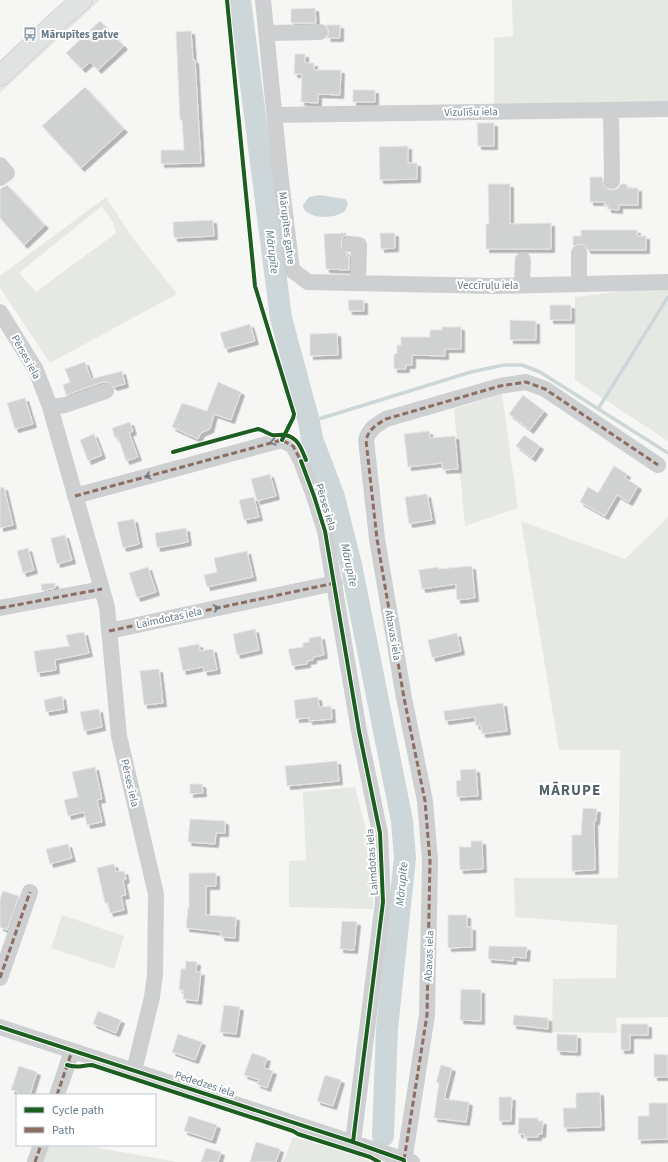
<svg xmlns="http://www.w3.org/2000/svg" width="668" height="1162" font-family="'Source Sans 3',sans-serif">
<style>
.green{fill:#e6e9e3;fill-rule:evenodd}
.water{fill:#cdd6d8}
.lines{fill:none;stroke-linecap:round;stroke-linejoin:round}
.stream{stroke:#cdd6d8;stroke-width:3.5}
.river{stroke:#cdd6d8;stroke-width:22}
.building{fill:#d0d1d1;stroke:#e6e6e4;filter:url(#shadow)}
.major-casing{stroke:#d2d3d3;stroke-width:22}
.minor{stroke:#cdcfd0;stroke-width:16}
.major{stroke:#e1e2e2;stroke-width:20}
.quiet{stroke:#8d6e63;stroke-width:3;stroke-dasharray:6 3;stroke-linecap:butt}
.cycleway-casing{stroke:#fff;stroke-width:6}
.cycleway{stroke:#1b5e20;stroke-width:4}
.oneway{stroke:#6a7c8a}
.labels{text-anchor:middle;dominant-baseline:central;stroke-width:4;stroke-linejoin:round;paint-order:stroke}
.poi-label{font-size:11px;font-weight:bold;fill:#657886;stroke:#fff;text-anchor:start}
.street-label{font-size:11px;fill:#657886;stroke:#fff}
.water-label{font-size:12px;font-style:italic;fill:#607a83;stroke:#fff}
.district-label{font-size:15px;font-weight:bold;letter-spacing:1px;fill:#53616b;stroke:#fff}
</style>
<defs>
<filter id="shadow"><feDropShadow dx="3.5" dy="3.5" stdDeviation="0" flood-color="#0004"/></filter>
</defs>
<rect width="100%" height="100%" fill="#f6f6f5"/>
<path class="green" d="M93,0h7l-100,93v-5z
M512,0h156v104l-174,2v-68l19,-2z
M106,197l26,40 45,57 -127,69 -50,-75v-12zM102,206l11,16 3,11 -80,59 -17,-19z
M660,286h8v155l-93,-61v-83z
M502,394l16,114 -53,18 -11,-117z
M668,517v500l-52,1 1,15 -65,-1 1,-53 63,-1 1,-53 -102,-8 -1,-39h104l2,-128h-61l-38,-229 104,38z
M355,787l18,71v51l-84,-2v-46l17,-1 -3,-68z
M62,915l62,21 -10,33 -63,-21z
M293,1137l66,19 11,6h-87z
M49,1145h33l95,17h-134z"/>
<path class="water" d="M320,195l25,4 3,3c-1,5 -2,9 -6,11 -10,6 -38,6 -39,-8l6,-8z"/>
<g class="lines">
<path class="stream" d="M598,409l70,-112
M309,422l162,-50 33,-7h18l18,7 128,81"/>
<path class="river" d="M240,0l41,318 28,104 3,17 22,58 17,68 51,256 3,37 -18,171 -4,107"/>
</g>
<path class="building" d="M315,8l1,15h-25v-14z
M100,21l24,25 -26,24 -8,-8 -8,7 -16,-16z
M326,25h14v13h-13l2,-7z
M191,31l2,29h2l6,103 -40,1v-14h23l-2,-30h-2l-4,-88z
M295,54h10v9h9v7h27l-1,25 -22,-1v9l-17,-1 1,-28h-8z
M85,87l39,42 -43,39 -39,-42z
M353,90h22v12h-22z
M477,123h17v23h-16z
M408,146v17h9v16l-37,1 -1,-33z
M590,177h12l2,9 4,3 4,1 5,-1 4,-5h6v4h11v17h-19v5l-11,-1v-4h-4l1,-3h-15z
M488,184h22v40l41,-1v26h-65v-25h3z
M7,185l38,40 -21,20 -24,-27v-29z
M213,220l1,16 -40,2 -1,-16z
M581,230h56v6h9v14h-58l-4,-5 -5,-1 -6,2v-10h8z
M346,233v2l-4,4 -1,4 1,5 5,5v3h2v14l-23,-1 -2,-35z
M380,233h15v15l-14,1z
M348,300h16v11h-15z
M550,305h21v15h-21z
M510,320l26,1v19h-26z
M250,324l5,17 -30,8 -5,-16z
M442,327h19v22h-16v7l-33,-1v10h-6v4h-12v-15l3,-1v-8h4v-8h29v-7h12z
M337,333l1,22 -28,1v-22z
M85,362l6,17 31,-8 3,13 -11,3 -6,-5h-5l-37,13 -3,-10 7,-3 -5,-13z
M218,382l23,10 -10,28 -17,-6 -4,15 -9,4 -3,6 -26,-12 10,-24 25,8z
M523,395l21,16 -14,19 -21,-16z
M25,398l8,26 -18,5 -8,-26z
M130,422l3,9 -4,2 9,24 -12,4 -8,-24 -3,1 -3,-10z
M429,431l1,7 25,-2 3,33 -15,1 -1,-7 -34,4 -4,-33z
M94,434l8,21 -14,6 -8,-21z
M524,435l16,11 -8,12 -16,-12z
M614,466l13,8 -2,4 13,8 -9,16 -12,-7 -12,21 -25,-14 8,-15 10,6z
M270,474l6,22 -19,5 -6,-22z
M4,487l9,38 -13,3v-40z
M427,494l5,26 -23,4 -4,-27z
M254,497l5,20 -15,3 -5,-20z
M134,519l5,25 -16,4 -6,-26z
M186,528l2,14 -31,6 -2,-15z
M65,535l7,25 -15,4 -6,-26z
M28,548l6,22 -11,3 -6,-22z
M247,551l6,26 -46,10 -3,-12 13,-3 -3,-14z
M472,566l3,32 -18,2 -1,-16 -34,5 -3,-19 19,-3v2z
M148,567l8,25 -19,6 -8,-25z
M55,583v5l-13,3 -1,-7z
M255,629l4,21 -22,5 -4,-21z
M84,632l5,21 -34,7 1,10 -19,3 -3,-22 35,-5 -3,-11z
M457,633l4,18 -29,7 -4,-18z
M321,636l3,19 -11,2v3l-6,1v3l-15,2 -4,-17 15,-2v-4l6,-1v-4z
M199,644l1,7 13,-2 4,21 -13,2 -1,-5 -20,4 -5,-23z
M159,669l4,34 -19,2 -4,-34z
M62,696l2,13 -18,3 -2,-12z
M318,697l1,10 12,-1 1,13 -23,2v-3l-13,1 -2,-19z
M503,703l4,28 -25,3 -1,-9 -5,1 -1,-9 -30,4 -1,-10z
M99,709l3,18 -18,4 -4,-19z
M337,761l2,20 -52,5 -2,-20z
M95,767l7,32 -5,1 5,22 -15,3 -3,-13 -16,4 -4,-16 14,-3 -6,-25z
M476,769l2,27 -21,1 -1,-16 5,-1 -1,-10z
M190,784h12l1,9 -13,1z
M583,808l14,1 -1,12h-2l1,49 -23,1v-36h9z
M190,819l35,2v12h-9l-1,11 -27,-2z
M471,841h11l1,28 -23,1 -1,-23h12z
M68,844l4,14 -22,6 -4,-15z
M114,864l2,8 8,-1 2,8 -3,2 3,14 -5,1 3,14 -14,3 -2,-10h-3l-8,-35z
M189,873h27v13h-10v29l30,2 -1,21 -14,-1v-5l-35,-4 2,-20h1z
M3,891l16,5 -12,34 -7,-3v-28z
M448,915h19v12h5v20l-24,1z
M342,921l15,1 -3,28 -14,-1z
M489,946l38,1 -1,11 -13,-1v4l-25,-2z
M186,961l11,1 -1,10h5l-3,29 -15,-2 1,-9h-5l2,-21h4z
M461,989l20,1v31l-21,-1z
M224,1005l16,2 -4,27 -16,-2z
M98,1011l23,9 -5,13 -23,-9z
M514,1015l34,3v11l-35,-4z
M621,1024h27v11h-18v15h-9z
M178,1034l24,8 -7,18 -23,-8z
M557,1034l20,1v17l-20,-1z
M252,1053l15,5 -3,10 9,3 -6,17 -10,-4 2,-4 -15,-5z
M654,1054l14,1v22h-14z
M441,1065l11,3 -8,31 25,3 -3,20 -32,-4 5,-35 -3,-1z
M19,1066l18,6 -7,23h-13l1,-3 -7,-2z
M325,1075l16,5 -8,26 -16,-5z
M600,1092l1,35 -37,1 -1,-20h13v-15z
M499,1097h13l-1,24h-12z
M649,1103h19v36l-30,1v-24h11z
M189,1116l28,9 -5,15 -28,-9z
M519,1118h19v3h5l-1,13h-4v3h-14v-3h-6z
M256,1142l24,7 -4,13h-26z
M206,1148l15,4 -3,10h-17z"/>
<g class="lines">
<defs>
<path id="major" d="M0,76l59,-56 23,-20"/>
</defs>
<use href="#major" class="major-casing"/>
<path class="minor" d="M263,0l17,172 12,98 16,12 185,4 175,-4
M267,33l53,-1
M611,111l1,70
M275,115l393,-6
M0,165l7,8 -7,5
M350,244l9,1 -1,38
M579,284v-31
M522,285l1,-25
M0,312l36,58 14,37 57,200 12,129 37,158 -1,81 -3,22 -18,74
M50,407l15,-2 41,-14
M75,496l207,-56 11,6 8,15 13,35 11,35 34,200 21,102 3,69 -30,240
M0,608l102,-19
M109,631l226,-48
M0,978l30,-86
M0,1027l412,135
M57,1095l15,-44
M35,1162l6,-17
M404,1162l23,-147 3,-154 -5,-60 -21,-103 -27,-159 -11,-99c3,-11 10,-15 20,-21l114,-33 26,-4 19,7 113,76"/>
<use href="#major" class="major"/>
<path class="quiet" d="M75,496l207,-56 11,6 7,13
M0,608l102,-19
M109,631l226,-48
M0,978l30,-86
M57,1095l15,-44
M404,1160l23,-145 3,-154 -5,-60 -21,-103 -27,-159 -11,-99c3,-11 10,-15 20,-21l114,-33 26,-4 19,7 113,76
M35,1162l6,-17"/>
<defs>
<path id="cycleway" d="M227,0l28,286 39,128 -1,4 -11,22
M173,452l85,-23c5,1 9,4 14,6 4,1 8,-1 13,0 13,2 17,15 21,25
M301,461l13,35 11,35 34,200 21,102 3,69 -30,240
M0,1027l353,115 51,18v2
M67,1065c11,4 15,0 25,0l201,66 5,3 72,23 9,5"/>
</defs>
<use href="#cycleway" class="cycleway-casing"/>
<use href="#cycleway" class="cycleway"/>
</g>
<defs><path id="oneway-chevron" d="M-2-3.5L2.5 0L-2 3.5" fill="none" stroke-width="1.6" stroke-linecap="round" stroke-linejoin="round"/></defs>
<g class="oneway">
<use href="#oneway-chevron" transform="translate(273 442) rotate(168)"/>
<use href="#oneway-chevron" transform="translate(148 476) rotate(165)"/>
<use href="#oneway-chevron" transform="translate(216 608) rotate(-12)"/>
</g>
<defs>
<symbol id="bus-bare" viewBox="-9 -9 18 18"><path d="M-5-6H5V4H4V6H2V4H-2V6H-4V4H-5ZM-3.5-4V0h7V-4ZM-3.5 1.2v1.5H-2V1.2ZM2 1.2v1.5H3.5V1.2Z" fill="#98a4ad" stroke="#fff" stroke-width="2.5" paint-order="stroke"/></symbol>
</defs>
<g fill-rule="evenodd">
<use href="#bus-bare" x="20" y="24" width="20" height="20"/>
</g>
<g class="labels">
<g class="poi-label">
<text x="41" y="34">Mārupītes gatve</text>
</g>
<g class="street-label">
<text transform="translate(471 112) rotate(-1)">Vizulīšu iela</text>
<text transform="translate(287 228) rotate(83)">Mārupītes gatve</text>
<text x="488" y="285">Veccīruļu iela</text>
<text transform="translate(26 357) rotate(61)">Pērses iela</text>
<text transform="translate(326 507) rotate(73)">Pērses iela</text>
<text transform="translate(169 618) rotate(-12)">Laimdotas iela</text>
<text transform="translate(393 635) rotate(80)">Abavas iela</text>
<text transform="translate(130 783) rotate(77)">Pērses iela</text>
<text transform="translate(372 862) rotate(-94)">Laimdotas iela</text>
<text transform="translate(429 956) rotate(-88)">Abavas iela</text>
<text transform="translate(205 1084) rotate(18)">Pededzes iela</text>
</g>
<g class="water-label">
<text transform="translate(272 252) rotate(83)">Mārupīte</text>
<text transform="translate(349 565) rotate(78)">Mārupīte</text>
<text transform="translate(402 884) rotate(-85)">Mārupīte</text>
</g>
<g class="district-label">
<text x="570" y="790">MĀRUPE</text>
</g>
</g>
<rect x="16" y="1094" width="140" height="52" fill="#ffffff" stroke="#c1c9cf"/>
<rect x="24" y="1107" width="20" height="6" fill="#1b5e20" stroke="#c1c9cf"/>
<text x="52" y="1114" font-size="12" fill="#657886">Cycle path</text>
<rect x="24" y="1127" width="20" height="6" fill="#8d6e63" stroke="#c1c9cf"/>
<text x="52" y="1134" font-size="12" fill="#657886">Path</text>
</svg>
